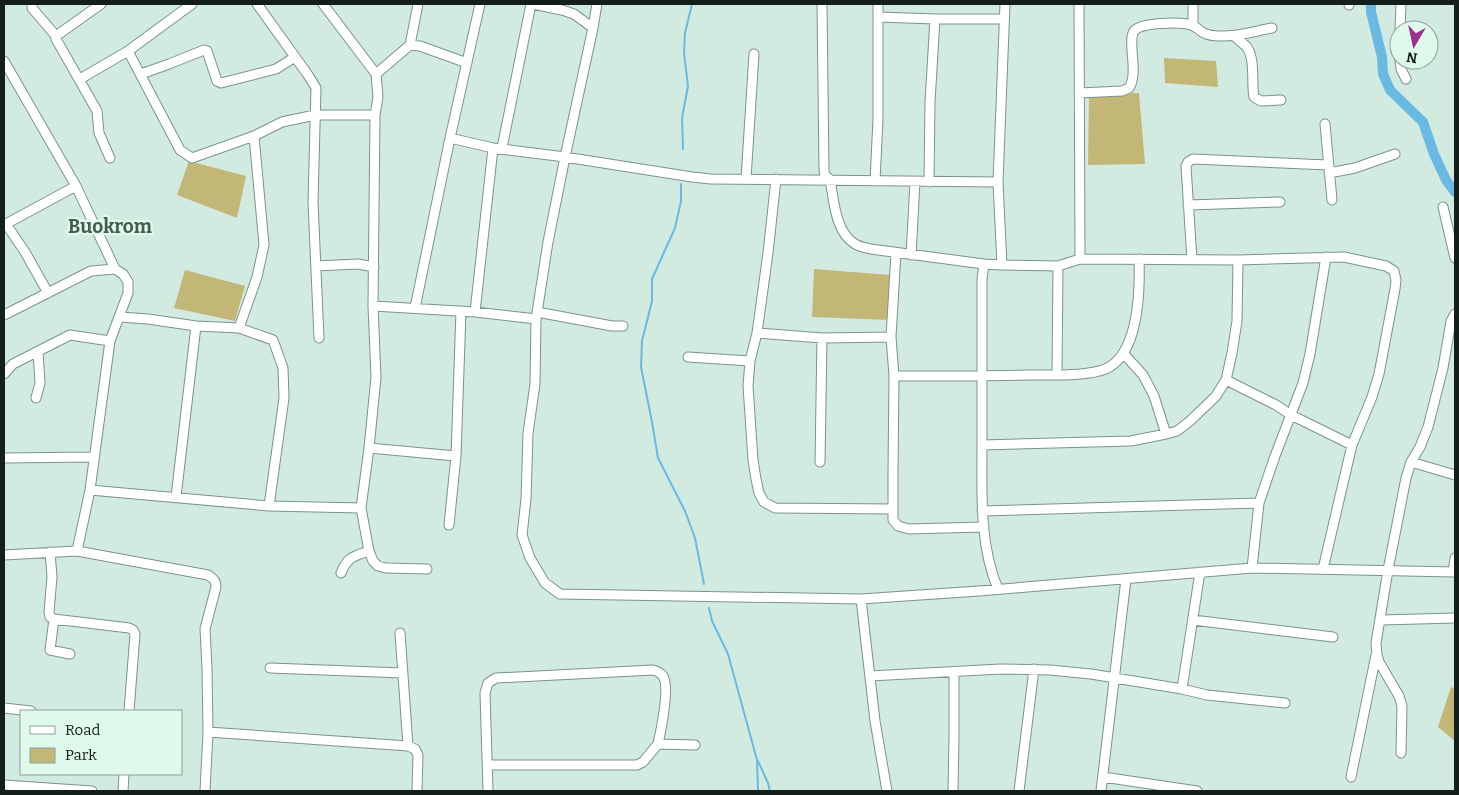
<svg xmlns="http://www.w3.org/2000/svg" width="1459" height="795" font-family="Bitter,serif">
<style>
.green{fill:#c2b777}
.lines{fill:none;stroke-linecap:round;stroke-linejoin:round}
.stream{stroke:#6ab9e3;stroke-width:2}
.river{stroke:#6ab9e3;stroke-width:10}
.minor-casing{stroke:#7c9389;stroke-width:11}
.minor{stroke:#fff;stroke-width:9}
.labels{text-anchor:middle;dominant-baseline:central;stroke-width:4.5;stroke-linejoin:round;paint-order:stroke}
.district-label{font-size:19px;font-weight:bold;fill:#465c52;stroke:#dff9ed}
</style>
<rect width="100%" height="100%" fill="#d2ebe0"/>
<path class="green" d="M1164,58l52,3 2,26 -53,-4z
M1139,93l6,71 -57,1 1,-70z
M189,161l57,15 -9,42 -60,-23z
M814,269l76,6 -1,45 -77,-3z
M185,270l60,16 -10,35 -61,-13z
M1451,687l4,2v52l-17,-14z"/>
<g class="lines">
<path class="stream" d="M683,149l-1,-31 6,-32 -4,-33 1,-20 7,-29
M681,184v17l-6,27 -23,51v22l-10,40 -1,26 11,55 6,36 27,53 10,27 9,46
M709,608l3,13 16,33 29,106 1,31
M758,761l10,22 2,8"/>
<path class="river" d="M1371,4v8l11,45 1,17 7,16 33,32 11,32 12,26 9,12"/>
<defs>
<path id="minor" d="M32,4v4l24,28
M101,4l-45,32v3l41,72 2,22 11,25
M257,4l51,71 8,13 -3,114 6,136
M323,4l53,70 2,23 -3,18 -2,191 3,71 -7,71 -8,60 8,43 4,10 5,5 8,2 41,1
M533,4l29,6 12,4 19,14
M597,4l-4,24 -28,129 -17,85 -12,77 -1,65 -7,49 -2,66 -4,36 8,23 15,25 15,11 301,5 118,-8 273,-23 203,4
M822,4l2,167 1,4 5,5c4,20 5,52 25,64 7,4 15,5 23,6l106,14 18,1 56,1 22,-7 158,1 106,-3 42,9 8,5 2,9 -1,9 -16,85 -7,23 -20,48 -29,124
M1079,4l1,255
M1193,4v21
M1349,5v-1
M878,17l57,2h69
M1400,30l1,-26
M1234,36c4,3 8,7 12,10 10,12 5,37 8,51l7,4 20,-1
M410,45l8,-41
M128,51l52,99 12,8 62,-22 28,-14 33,-7h60
M1400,60l1,9 5,10
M4,61l72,125 39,83
M141,74l28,-10 35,-14 3,1 10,30 4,2 55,-14 19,-12
M376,74l34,-29 10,1 47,17
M80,79l48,-28 64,-47
M1079,93l43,-2 7,-3c10,-15 -2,-46 5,-57 7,-9 47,-9 57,-6 5,1 8,6 13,8 4,2 11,3 15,3 18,1 36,-5 53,-8
M1325,124l7,76
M450,138l43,10 72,9 127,20 19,2 287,3
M502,148l29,-144
M1329,173l26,-5 40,-14
M746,179l8,-125
M776,179l-8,74 -11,80 -7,28 -2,25 5,74 3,19 3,14 5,9 11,6 118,1
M875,181l3,-62v-115
M929,182l1,-80 5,-83
M1188,205l92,-3
M1443,207l12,51
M6,224l19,28 23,41
M4,225l72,-39
M896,253l-5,84 3,39 -1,97v47l5,6 11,3 75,-2
M911,255l4,-73
M1192,260l-6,-94 2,-4 5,-3 135,6
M984,264l-2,15c0,56 0,112 0,167 0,47 -3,98 16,143
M1002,265l-4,-83 7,-178
M316,266l42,-2 16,3
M373,306l102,6 61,7
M415,308l35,-170 30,-134
M475,312l18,-164
M537,312l75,14h11
M4,315l87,-44 24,-2 8,5 5,8v11l-18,48 -20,149 -13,61
M120,317l28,2 48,7 43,2 34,12 10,28 1,30 -15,108
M239,328l18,-51 7,-32 -10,-109
M757,333l65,5 69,-1
M1123,353l20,22 11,21 12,38
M688,357l62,4
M4,374l9,-10 57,-29 40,6
M1057,375l1,-109
M894,376c45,0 90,0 134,-1 20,0 68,2 83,-9 28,-19 29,-77 28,-107
M1226,380l50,25 15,10 61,30
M36,398l4,-15 -2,-32
M982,445l149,-4 35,-7 11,-3 13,-10 26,-25 10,-16 6,-27 5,-32 1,-61
M369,448l87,8
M4,458l90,-1
M820,462l2,-124
M1411,462l44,13
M90,490l179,16 92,2
M176,497l20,-171
M982,511l277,-8
M449,525l7,-69 5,-145
M50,552l2,25 -3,35 1,5 4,2 75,9 4,2 2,4 -6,77
M4,555l73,-4 131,24c6,4 8,6 8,12l-11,42 2,39 1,64 -3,59
M1252,568l7,-65 16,-47 28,-73 7,-29 16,-97
M1453,572l2,-14
M341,573c6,-16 13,-17 28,-22
M861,599l14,122 12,70
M54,619l-4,31 20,4
M1193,620l140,17
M1381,620l74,-2
M400,633l8,113
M270,668l133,5
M870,676l131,-7 49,1 41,4 91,15 25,6 78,8
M1182,689l18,-117
M4,708l27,3
M208,732l200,14 7,3 3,6 -1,36
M1401,753l1,-47 -3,-10 -20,-34 -2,-7 -1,-12 12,-73 18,-92 5,-16 9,-15 8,-20 15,-59 8,-47 4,-7
M488,765h149l6,-3 15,-18 37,1
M1103,777l94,14
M1351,777l25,-122
M4,785l88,6
M123,791l1,-17
M488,791l-3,-98 3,-10 8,-5 157,-8c4,1 7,2 10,6 7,11 -2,54 -5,68
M953,791l1,-55v-63
M1019,791l15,-122
M1101,791l25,-212"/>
</defs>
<use href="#minor" class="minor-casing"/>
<use href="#minor" class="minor"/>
</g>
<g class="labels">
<g class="district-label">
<text x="110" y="226">Buokrom</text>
</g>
</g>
<rect width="1459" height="795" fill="none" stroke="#141e1a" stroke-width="10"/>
<rect x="20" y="710" width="162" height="65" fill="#dff9ed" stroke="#8ea199"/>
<rect x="30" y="726" width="25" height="8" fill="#ffffff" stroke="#8ea199"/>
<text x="65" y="735" font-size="15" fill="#141e1a">Road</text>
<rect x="30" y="748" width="25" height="15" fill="#c2b777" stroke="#8ea199"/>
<text x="65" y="760" font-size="15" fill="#141e1a">Park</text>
<g transform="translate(1414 45) rotate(189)"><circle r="24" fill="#dff9ed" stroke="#8ea199"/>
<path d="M0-4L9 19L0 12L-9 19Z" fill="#9c2f8f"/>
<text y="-8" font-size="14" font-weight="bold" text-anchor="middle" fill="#141e1a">N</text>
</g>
</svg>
